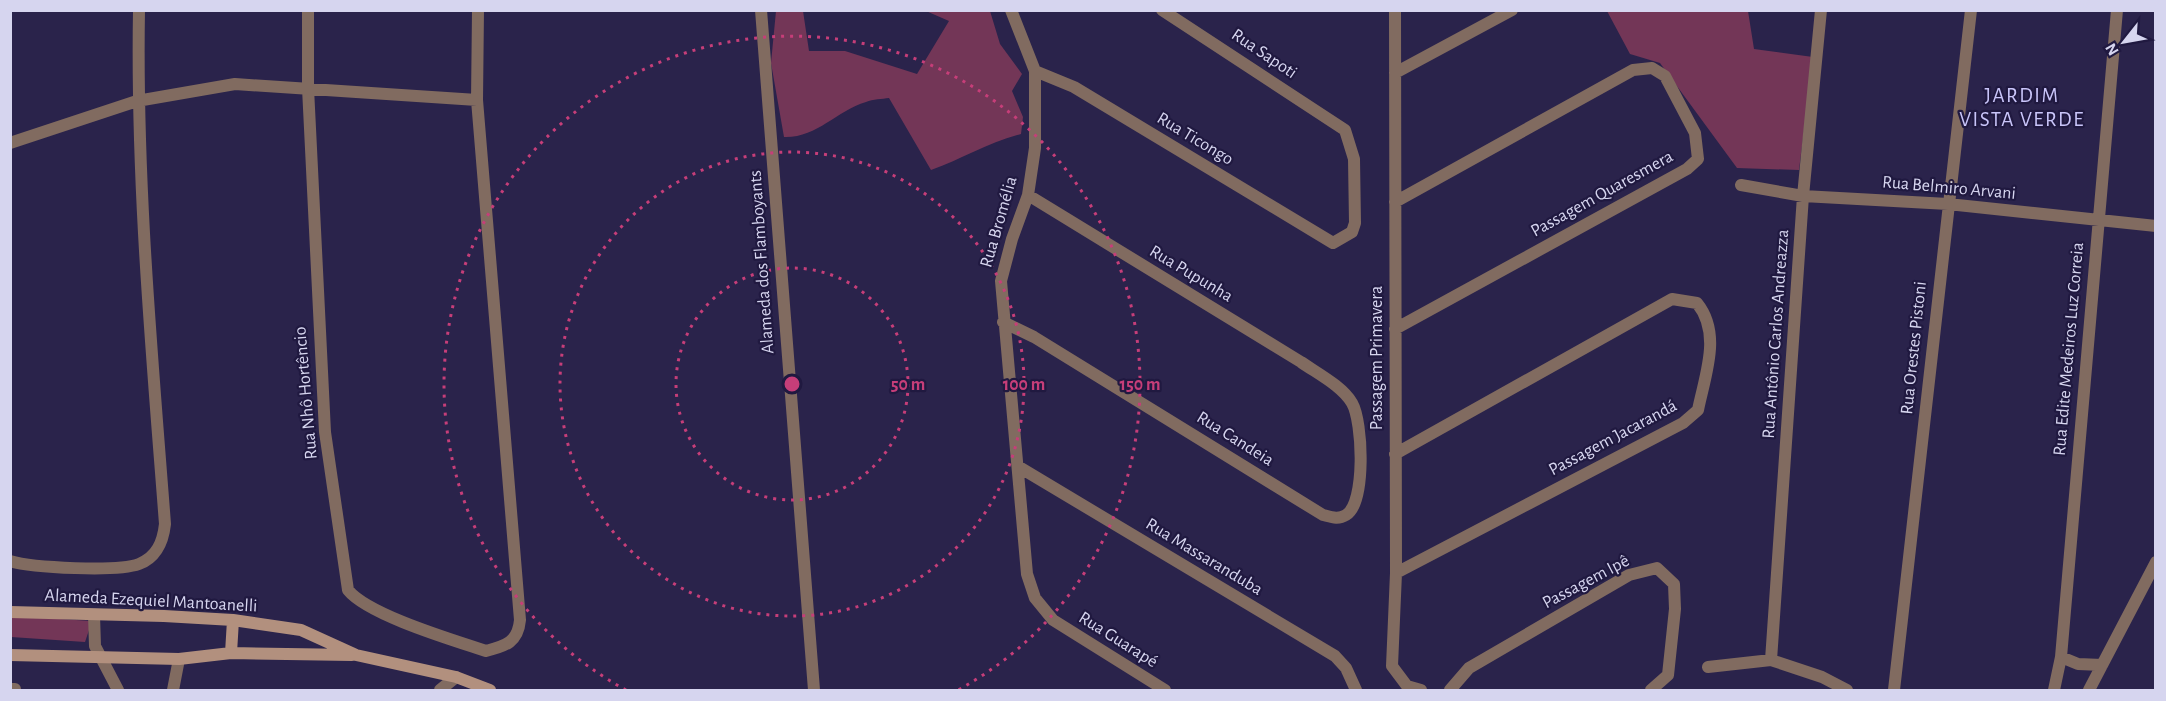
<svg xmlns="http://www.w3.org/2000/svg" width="2166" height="701" font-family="'Alegreya Sans',sans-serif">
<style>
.green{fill:#733657}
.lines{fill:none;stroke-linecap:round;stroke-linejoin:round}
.street{stroke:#816b60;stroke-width:12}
.secondary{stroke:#b2907e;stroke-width:12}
.ring{fill:none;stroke:#c63e79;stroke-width:3;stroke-dasharray:3 6}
.labels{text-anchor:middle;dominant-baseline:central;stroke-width:4.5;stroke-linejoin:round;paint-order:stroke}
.street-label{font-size:18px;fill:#d6d5ef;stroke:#201940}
.quarter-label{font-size:21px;letter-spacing:1.5px;fill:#c9c5f9;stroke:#201940}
.centre{fill:#c63e79;stroke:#201940;stroke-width:3}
.ring-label{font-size:18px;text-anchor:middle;font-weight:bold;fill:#c63e79;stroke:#201940;stroke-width:4.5;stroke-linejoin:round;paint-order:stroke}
</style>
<rect width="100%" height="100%" fill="#2a234b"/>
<path class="green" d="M776,11h27l6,40h36l72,23 32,-53 -23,-10h64l10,33 22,30 -10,17 11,26 -2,17c-32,8 -59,25 -90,36l-42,-72c-7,1 -16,1 -23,4 -30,9 -49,36 -82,35l-13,-74z
M1607,11h141l6,38 59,8 -14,113 -62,-2 -77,-105 -30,-9z
M10,616l82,5 -7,21 -74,-5z"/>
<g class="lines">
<path class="street" d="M308,10v78l17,344 23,158c20,25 105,50 138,61 20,-5 32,-9 34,-31l-43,-520 1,-90
M761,10l53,680
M1011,10l24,61v77l-7,47 -16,44 -11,42 26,293 8,24 18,22 112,70
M1395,10l1,563 -4,93 15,20 14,4
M1035,71l39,16 259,156 19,-11 3,-9 -1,-64 -9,-29 -183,-120
M1395,73l117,-63
M10,143l127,-42 98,-17 242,16
M1741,185l62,11 145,8 208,22
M1395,202l238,-132 19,-2 13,8 30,57 3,26 -11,10 -292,160
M1003,322l31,15 289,178c8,2 15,5 23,0 20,-12 17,-93 6,-112 -10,-17 -34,-29 -51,-41l-273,-167
M1395,454l277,-155 25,4c25,31 8,72 1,107l-15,13 -287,150
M1019,467l316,189 11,12 10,22
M10,561c23,7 108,11 129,3 18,-7 24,-22 26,-40 -13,-170 -29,-342 -26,-514
M94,615l1,31 23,44
M2061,657l17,7 24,1
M1771,660l32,-464 18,-186
M1708,667l63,-7 51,17 25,13
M10,689h5
M173,690l6,-31
M440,690l16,-13
M1450,690l19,-22 160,-93 28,-7 17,16 1,25 -7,66 -17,15
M1894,690l77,-680
M2054,690l7,-33 56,-647
M2089,690l67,-128"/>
<path class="secondary" d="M10,612l154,4 69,4 68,10 55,25 100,22 34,13
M231,653l2,-33
M10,655l169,4 52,-6 121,2"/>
</g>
<g class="ring">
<circle cx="792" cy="384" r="116"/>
<circle cx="792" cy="384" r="232"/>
<path d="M626 690A348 348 0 1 1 958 690"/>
</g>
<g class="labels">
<g class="street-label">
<text transform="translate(1264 54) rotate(34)">Rua Sapoti</text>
<text transform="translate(1195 139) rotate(31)">Rua Ticongo</text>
<text transform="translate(1949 188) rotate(5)">Rua Belmiro Arvani</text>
<text transform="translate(1602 194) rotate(-29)">Passagem Quaresmera</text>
<text transform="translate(999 222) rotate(-74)">Rua Bromélia</text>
<text transform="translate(762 262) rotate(-94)">Alameda dos Flamboyants</text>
<text transform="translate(1191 274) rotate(31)">Rua Pupunha</text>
<text transform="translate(1776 334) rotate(-86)">Rua Antônio Carlos Andreazza</text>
<text transform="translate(1914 348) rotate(-84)">Rua Orestes Pistoni</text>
<text transform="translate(2069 349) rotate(-85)">Rua Edite Medeiros Luz Correia</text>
<text transform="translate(1377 358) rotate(-90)">Passagem Primavera</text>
<text transform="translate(306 393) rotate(-95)">Rua Nhô Hortêncio</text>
<text transform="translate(1613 438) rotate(-28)">Passagem Jacarandá</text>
<text transform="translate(1235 439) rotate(32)">Rua Candeia</text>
<text transform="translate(1204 557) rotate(31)">Rua Massaranduba</text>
<text transform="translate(1586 582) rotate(-28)">Passagem Ipê</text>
<text transform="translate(151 601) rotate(3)">Alameda Ezequiel Mantoanelli</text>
<text transform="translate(1118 640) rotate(32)">Rua Guarapé</text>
</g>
<g class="quarter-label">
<text x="2022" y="95">JARDIM<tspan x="2022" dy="24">VISTA VERDE</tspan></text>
</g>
</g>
<circle cx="792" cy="384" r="9" class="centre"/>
<g class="ring-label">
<text x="908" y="390">50 m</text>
<text x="1024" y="390">100 m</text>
<text x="1140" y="390">150 m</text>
</g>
<rect width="2166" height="701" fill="none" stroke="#d6d5ef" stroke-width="24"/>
<g transform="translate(2124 42) rotate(239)" stroke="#201940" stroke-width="4.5" paint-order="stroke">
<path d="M0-4.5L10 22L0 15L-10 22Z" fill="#d6d5ef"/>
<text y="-9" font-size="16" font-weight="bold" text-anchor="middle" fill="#d6d5ef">N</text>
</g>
</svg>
